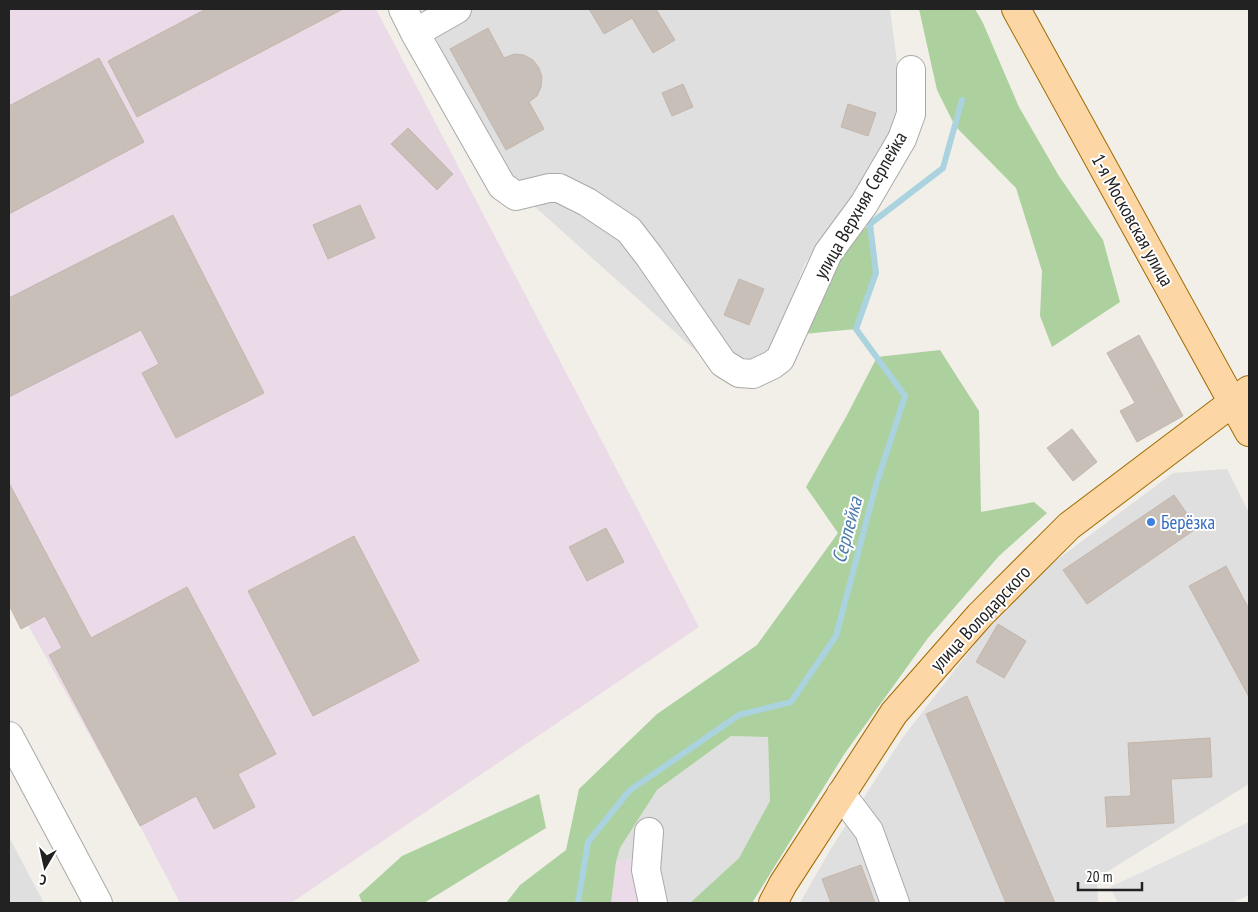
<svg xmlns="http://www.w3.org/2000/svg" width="1258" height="912" font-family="'PT Sans Narrow',sans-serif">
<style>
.residential{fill:#e0dfdf}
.industrial{fill:#ebdbe8}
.forest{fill:#add19e}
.parking{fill:#e2e2e2}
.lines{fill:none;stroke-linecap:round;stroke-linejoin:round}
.stream{stroke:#aad3df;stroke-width:6}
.building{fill:#c7bfb8;stroke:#c4b6ab}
.minor-casing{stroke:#a9a9a9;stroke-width:30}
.major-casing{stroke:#a06b00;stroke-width:30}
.minor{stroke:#fff;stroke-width:28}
.major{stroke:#fcd6a4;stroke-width:28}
.shop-dot{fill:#3f7fe0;stroke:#fff;stroke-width:2}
.labels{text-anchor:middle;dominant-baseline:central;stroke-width:4;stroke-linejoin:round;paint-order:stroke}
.street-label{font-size:19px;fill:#222;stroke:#fff}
.shop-label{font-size:19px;fill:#366cbe;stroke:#fff;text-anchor:start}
.water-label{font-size:20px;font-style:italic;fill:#4a7aab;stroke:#fff}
</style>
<rect width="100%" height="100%" fill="#f2efe9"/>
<path class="residential" d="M422,9h468l13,98 -37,82 -61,74 -39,104 -42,9 -219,-196z
M1227,469l22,44v271l-152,94 1,25h-298l30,-53 73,-113 99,-128 44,-41 127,-95z
M731,736l37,1 3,64 -32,57 -49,45h-35l-15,-46 -24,5 4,-14 37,-58z
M9,837l35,66h-35z"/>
<path class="industrial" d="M9,9h367l323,618 -408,276h-59l-1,-1 -2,1h-49l-40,-77 -131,-235z
M640,857l15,46h-44l5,-41z"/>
<path class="forest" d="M919,9h56l8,14 36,84 40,69 44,64 17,62 -68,45 -12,-31 2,-45 -26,-83 -61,-62 -18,-36z
M870,224l6,49 -20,56 -63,6 34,-72z
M940,350l39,61 2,101 53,-10 13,11 -48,43 -71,82 -83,115 -93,150h-62l49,-45 31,-57 -2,-64 -37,-1 -74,54 -37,58 -4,14 -5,41h-105l14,-18 46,-35 13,-61 78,-75 100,-69 81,-112 -32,-46 40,-70 31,-60z
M539,794l7,34 -122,75h-62l-3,-8 43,-39z"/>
<path class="parking" d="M1249,822v73l-17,8h-114l-8,-16z"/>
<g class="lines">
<path class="stream" d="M578,903l10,-61 41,-51 110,-76 52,-13 45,-66 40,-151 29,-89 -49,-67 20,-56 -6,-49 73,-56 19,-68"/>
</g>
<path class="building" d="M206,9h137l-206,108 -29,-56z
M589,9h67l19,31 -22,13 -21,-35 -28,16z
M488,28l16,30 10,-4 10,1 9,5 6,8 3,9 -1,10 -4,9 -8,6 15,27 -38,21 -56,-101z
M99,58l45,84 -135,72v-108z
M683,84l10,23 -21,9 -10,-23z
M848,104l28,9 -8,23 -27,-9z
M408,128l45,46 -16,16 -46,-46z
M360,205l15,33 -47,21 -15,-34z
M173,215l91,178 -88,45 -34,-65 17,-9 -18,-34 -132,67v-99z
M739,279l25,10 -15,36 -25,-10z
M1139,335l44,81 -46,26 -17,-31 15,-8 -28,-50z
M1072,429l25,33 -24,19 -26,-33z
M9,483l82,155 96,-51 89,167 -38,20 17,33 -41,22 -18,-33 -56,30 -91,-171 13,-7 -17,-32 -24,13 -12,-24z
M1174,495l23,33 -110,76 -24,-34z
M606,528l18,34 -37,19 -18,-34z
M354,536l65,125 -106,55 -65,-125z
M1226,566l23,43v88l-60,-111z
M998,624l28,17 -22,37 -28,-16z
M967,696l88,207h-49l-80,-189z
M1210,738l2,39 -41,2 3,44 -67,4 -2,-30 26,-1 -3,-53z
M861,865l14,38h-44l-9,-24z"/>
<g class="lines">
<defs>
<path id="minor" d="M403,9l12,24 87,153 14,10 33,-8h10l28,14 42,28 20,26 74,107 16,10 14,1 19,-9 8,-6 48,-106 36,-49 38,-65 9,-25v-44
M415,33l42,-24
M9,736l89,167
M841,794l28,37 26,72
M649,832l-3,38 7,33"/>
<path id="major" d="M1016,9l233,423
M773,903l10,-19 111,-171 86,-98 89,-89 180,-136"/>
</defs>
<use href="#minor" class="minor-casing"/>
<use href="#major" class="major-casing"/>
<use href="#minor" class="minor"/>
<use href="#major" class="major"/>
</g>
<circle class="shop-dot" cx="1151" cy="522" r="5"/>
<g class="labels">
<g class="street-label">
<text transform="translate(860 205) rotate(-60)">улица Верхняя Серпейка</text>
<text transform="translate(1133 220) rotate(61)">1-я Московская улица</text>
<text transform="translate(980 618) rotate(-47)">улица Володарского</text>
</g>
<g class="shop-label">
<text x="1161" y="522">Берёзка</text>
</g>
<g class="water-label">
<text transform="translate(847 530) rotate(-75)">Серпейка</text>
</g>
</g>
<rect width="1258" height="912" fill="none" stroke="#222222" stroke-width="20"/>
<g transform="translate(45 867) rotate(189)" stroke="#ffffff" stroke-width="4" paint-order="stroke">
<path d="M0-4L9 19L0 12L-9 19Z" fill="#222222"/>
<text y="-8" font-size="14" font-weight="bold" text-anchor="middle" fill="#222222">С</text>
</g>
<path d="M1078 882v8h64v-8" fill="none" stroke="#222222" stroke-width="2.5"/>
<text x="1086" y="882" font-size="15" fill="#222222" stroke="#ffffff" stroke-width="4" paint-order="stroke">20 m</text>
</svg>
